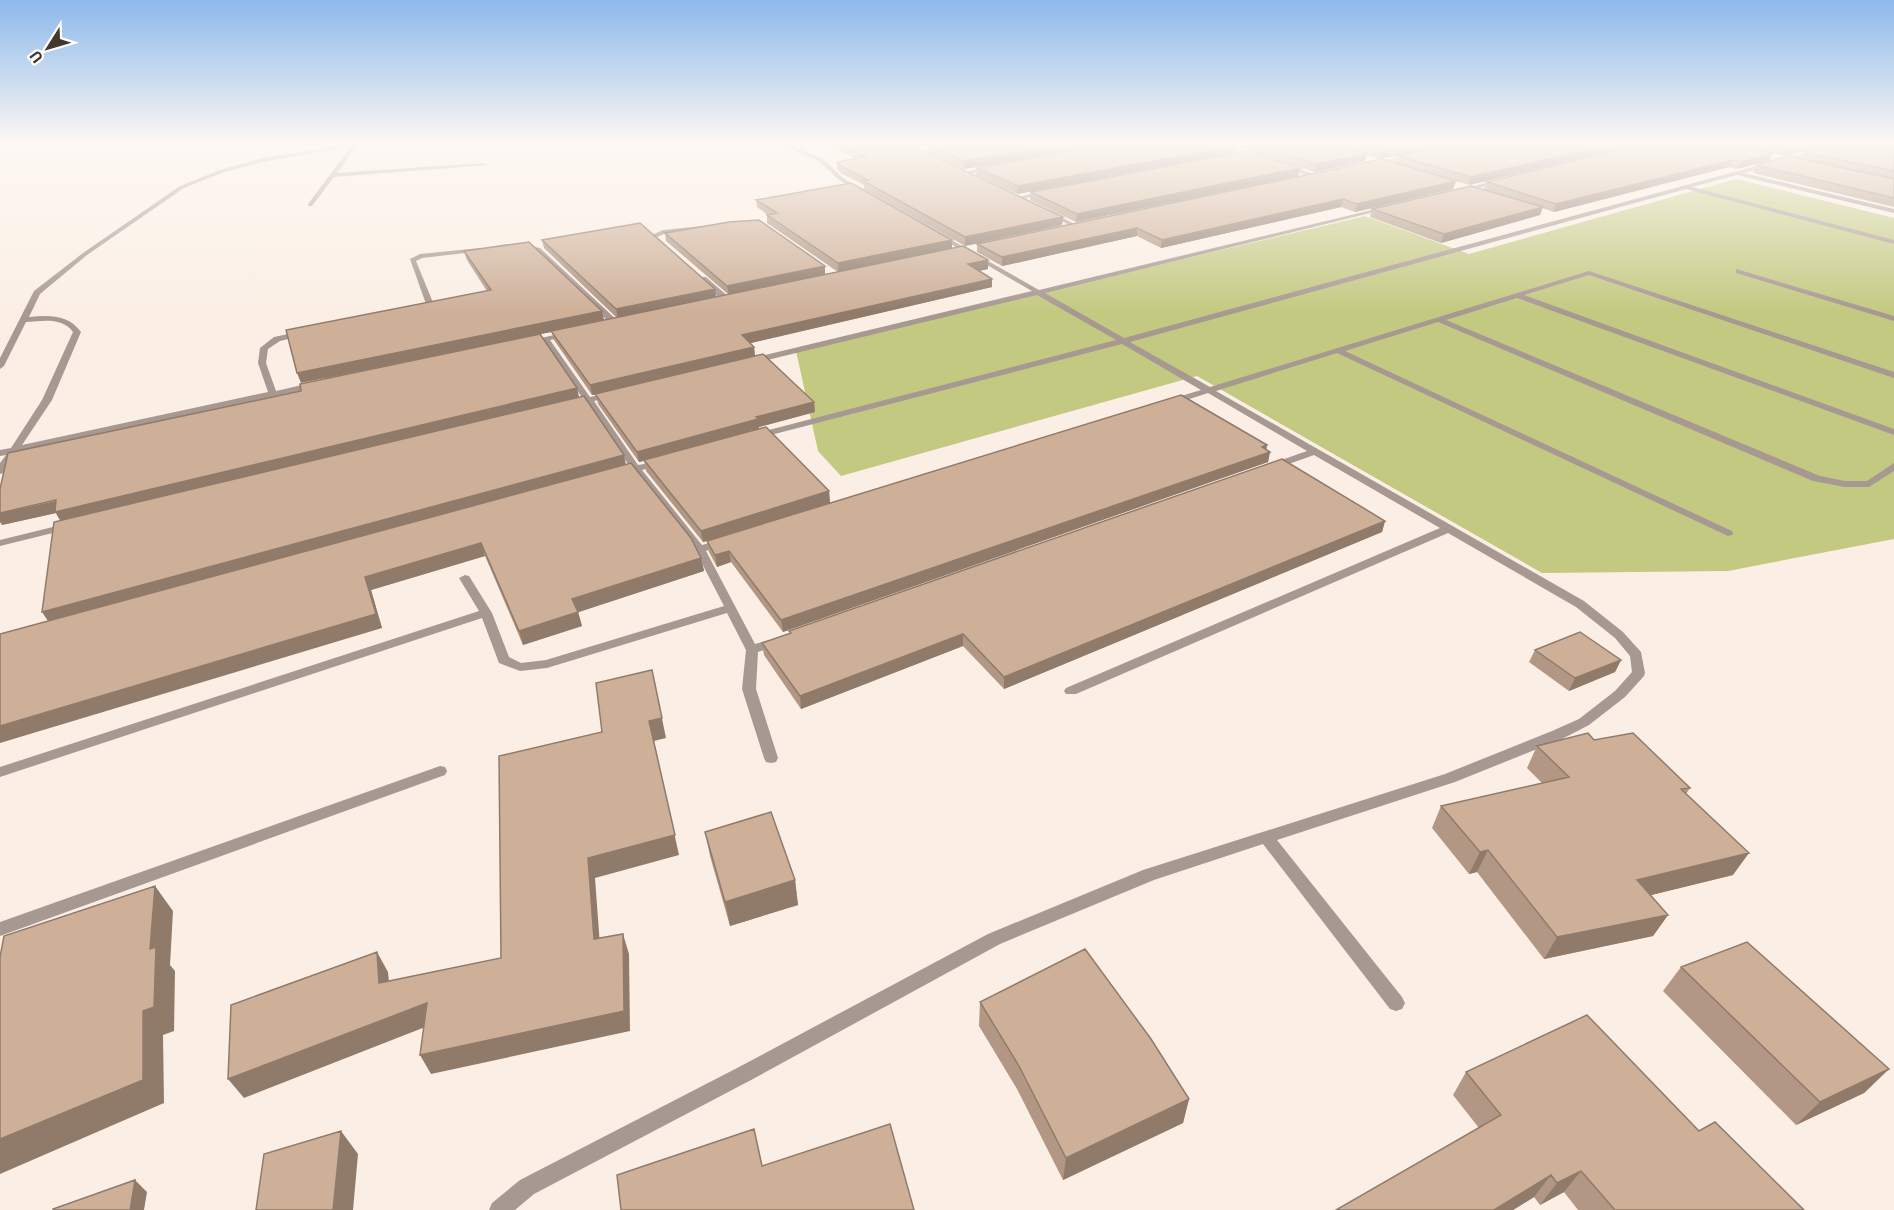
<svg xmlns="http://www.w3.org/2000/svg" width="1894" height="1210" font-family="Barlow,sans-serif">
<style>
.green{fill:#c4c981}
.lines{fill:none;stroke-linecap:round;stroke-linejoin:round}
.lane{fill:#a89892;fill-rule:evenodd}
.street{fill:#a89892;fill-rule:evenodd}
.wall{fill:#b19784}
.shaded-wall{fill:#907b6b}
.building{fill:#ceb099;stroke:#907b6b;stroke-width:1.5}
</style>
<rect width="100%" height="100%" fill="#fbefe5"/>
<path class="green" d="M1736,179l158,39v321l-166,32 -186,2 -345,-197 -356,100 -23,-25 -22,-100 569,-135 104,38z"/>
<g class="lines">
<path class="lane" d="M353,144l5,1 -21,28 147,-10 3,2 -153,12 -22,29h-4v-2z"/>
<path class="street" d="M361,143h12l-106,18 -43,11 -40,16 -97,67 -47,39 -11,23c20,-2 39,-3 52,15l-29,68 -30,45 246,-53 -10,-29 2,-15 14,-11 28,-6 4,2 -1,2 -25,6 -12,8 -2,14 10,28 39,-9 4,3 -1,2 -301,65 -13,21 -4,1v-11l6,-8 -6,1v-6l11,-2 31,-48 31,-68c-11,-15 -30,-11 -47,-10l-22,44 -4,3v-11l34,-67 49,-38 97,-67 40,-16 47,-13z
M778,143h7l38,16 19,18 22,15 -5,1 -21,-14 -19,-18z
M956,143h11l-51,10 -3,-2z
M1212,143h7l40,14 -5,1z
M1841,143h8l-105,30 150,36v4l-157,-38 -45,12 202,53v4l-208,-55 -556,153 80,45 379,-116 305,101v6l-305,-103 -65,20 370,134v6l-377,-137 -71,22 374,156 25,5h22l27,-18v8l-25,16h-24l-32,-6 -375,-159 -93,29 387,180 1,2 -1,2 -4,1 -391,-183 -121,38 368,210 39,31 18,20 4,21 -1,3 -19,21 -36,28 -27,14 -107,43 -178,58 125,157 3,6 -3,6 -6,2 -6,-2 -127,-165 -109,36 -154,64 -247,135 -219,115 -19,16h-26l3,-7 28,-23 219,-113 249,-133 155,-64 302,-96 107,-43 27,-12 36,-28 17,-19 -2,-16 -15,-18 -39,-31 -128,-74 -372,161h-10l-2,-3 2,-3 374,-160 -126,-73 -39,14h-8v-4l40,-14 -99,-58 -34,11h-6v-4l33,-10 -79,-46 -363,94 -3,1 -5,-3 2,-2 363,-94 -79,-45 -286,69 -4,-3 1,-2 284,-68 -95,-55 -1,-1 3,-2 100,57 345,-83 3,2 -342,84 79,45z
M1411,154l2,3 -41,9 -3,-2z
M1284,164l33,11 1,1 -3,2 -33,-11z
M991,166l2,3 -29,6 -3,-2z
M1501,179l2,3 -41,10 -3,-2z
M1046,190l2,3 -30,7 -3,-2z
M1048,212h4l26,14 -5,1 -25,-13z
M702,226l2,1v2l-40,5 -7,3 10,9 -3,2 -14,-12 13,-6z
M519,244l21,4 79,74v4h-6l-77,-75 -19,-4 -1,-1z
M480,248l2,1v2l-60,7 -6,3 18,44 -12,8h-6v-4l10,-5 -16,-45 10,-5z
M1736,269l158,47v5l-158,-48z
M700,277h6l24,21v4h-6l-24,-21z
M568,332h3v4l-21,4 40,57 24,-5v4l-20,5 44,64 24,-4v4l-20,5 60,75 20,-6 6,3 -2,2 -20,7 49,93 21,-6 6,4 -2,3 -22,7 -2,37 22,69 -2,4 -5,1 -5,-1 -2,-4 -22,-69 4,-39 -19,-37 -180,55 -27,3 -21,-8 -17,-45 -482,159v-10l479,-156 -20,-33 6,-3 4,1 23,37 17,44 12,6 25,-3 178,-54 -29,-56 -61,-78 -14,4 -5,-3 15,-6 -44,-64 -13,4 -5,-3 15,-5 -40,-58 -16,3 -4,-2z
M69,523l5,3 -1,2 -73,18v-6z
M440,766l5,1 2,4 -2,4 -445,161v-14z"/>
</g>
<path class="wall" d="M831,143h75l156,82 -97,21 -98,-55 -3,-2v-4l-23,-12 -4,-4v-7l19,-3 -25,-13z
M908,143h317l9,3 -1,7 -216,41 -41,-19 1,-7 121,-23 -134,24 -35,-16v-7l4,-1 -16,2z
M1227,143h419l-177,42 -73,-22 2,-7 21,-5 -39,8 -13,-4 -2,6 -51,11z
M1648,143h246v64l-141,-34 3,-8 45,-6 3,-7 13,-4 -32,8 -12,-3 -3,7 -33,9 -8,-2 -175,45 -12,-4 -2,7 -99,28 -71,-26 2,-8 112,-20 3,-7z
M1300,168l-2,8 -222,46 -46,-22 1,-8z
M1456,181l-3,8 -98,23 -14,-5 -180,41 -24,-12 -135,30 -25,-14v-8z
M756,200l196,40v8l36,12v9l-9,2 13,8v8l-242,56 4,4 1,9 59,46 1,10 -56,15v2l70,62 1,12 436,-53 4,2 -2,10 -485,170 -52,-70 -14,5 -8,-15 -2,-11 -4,1 -57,-71 -2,-10 -5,1 -41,-58 -2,-9h-4l-38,-55 -2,-8 -12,2 37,54 2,9 47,67 75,94 3,13 -126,41 4,14 -59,19 -38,-89 -114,34 11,38 -334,-7 12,-100 -4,-8 -54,12 299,-134 186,-100 -20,-31 -3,-9 138,60 2,9 13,-2 -73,-70 -2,-8 173,49 1,8 12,-3 -62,-53 -1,-8 160,41 13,-2 -71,-49v-8h1l-11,-8z
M1385,521l-3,11 -378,157 -41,-43 -162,63 -37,-54 -2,-12 28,-10 -1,-2z
M1535,650l86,10 -6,12 -46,19 -40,-29z
M1594,740l96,48 -4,6 47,81 -82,20 17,20 -15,21 -109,23 -67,-87 -8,2 -37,-46 9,-22 101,-23 -15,-15 10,-22z
M705,832l90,48 3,25 -68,21 -20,-70z
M1681,967l208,102 -25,24 -68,32 -133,-134z
M980,1002l209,97 -6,24 -120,57 -46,-91 -38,-63z
M1466,1072l233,59 105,79h-226l-14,-18 -24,13 -6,-8 -21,13h-177l143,-82 -26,-33z"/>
<path class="shaded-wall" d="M917,143h36l-36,4z
M1074,143h40l-150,26v-8z
M1429,143h34l-83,16 2,-7z
M1619,143h27l-177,42 2,-8z
M1813,143h26l-54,13 3,-7z
M1234,146l-1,7 -216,41 1,-8z
M1773,153l-3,7 -33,9 4,-7z
M1367,154l-2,7 -51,11 2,-8z
M1733,160l-4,7 -175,45 2,-8z
M1300,168l-2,8 -222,46 1,-8z
M1456,181l-3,8 -98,23 2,-8z
M1343,199l-2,8 -180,41 1,-8z
M1543,207l-3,8 -99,28 3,-9z
M1063,217l-1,8 -97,21v-9z
M1137,228v8l-135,30v-9z
M952,240v8l-114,24v-9z
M988,260v9l-20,4v-9z
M825,266v9l-96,20 -2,-9z
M992,279v8l-249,58 -1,-10z
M715,289l1,9 -98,21 -2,-10z
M602,311l2,10 -303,62 -4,-10z
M754,347l1,9 -163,39 -2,-10z
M577,388l2,11 -517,124 -6,-10 -54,12 -2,-3v-9z
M814,402l1,10 -56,15v3l-120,32 -2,-10 119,-35z
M1267,445l-1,8 4,-1 -2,10 -485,170 -2,-12z
M624,455l2,11 -576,158 -8,-12z
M829,491l1,12 -127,39 -2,-11z
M1385,521l-3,11 -378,157v-12z
M481,543l4,13 -114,34 11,38 -382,115v-17l365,-149z
M729,551l2,11 -14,5 -2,-12z
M701,558l3,13 -128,42 -4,-14z
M578,612l4,14 -59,19 -4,-14z
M963,634v12l-162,63 -1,-13z
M1621,660l-6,12 -46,19 6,-13z
M652,670l14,68 -12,3 25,114 -84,23 6,81 -7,-20 -6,-81 61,-137z
M1488,850l-11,22 -8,2 11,-22z
M1749,853l-16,22 -110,27 14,-22z
M795,880l3,25 -68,21 -5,-24z
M155,886l18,25 -3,54 5,6 -1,60 -11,4 1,68 -164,71v-35l143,-128 7,-62z
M1668,915l-15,21 -109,23 13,-22z
M623,934l6,20 1,77 -199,43 -11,-19z
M377,952l11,20 3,30 -12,-19z
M427,1003l11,19 -194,76 -16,-19z
M1889,1069l-25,24 -68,32 24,-23z
M1189,1099l-6,24 -120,57 3,-22z
M341,1131l17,23 -5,56h-20z
M1581,1171l-17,21 -24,13 17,-22z
M1551,1175l-17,22 -21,13h-19z
M135,1180l12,12 -3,18h-14z"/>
<path class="building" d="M838,143h68l157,74 -98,20 -98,-54 -4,-2 5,-1 -27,-14 -4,-4 29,-5z
M944,143h130l-110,18 -35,-15z
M1113,143h112l9,3 -216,40 -41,-18z
M1249,143h81l37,11 -51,10z
M1353,143h76l-47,9z
M1457,143h162l-148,34 -73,-21z
M1648,143h82l43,10 -32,9 -8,-2 -177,44 -69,-22z
M1761,143h52l-25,6z
M1836,143h58v28l-90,-19z
M1248,151l52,17 -223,46 -46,-22z
M1788,156l106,23v19l-138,-33z
M1382,159l74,22 -99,23 -14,-5 -181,41 -25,-12 -135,29 -25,-13z
M851,183l101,57 -114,23 -71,-48 10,-2 -21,-13z
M1471,186l72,21 -99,27 -72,-25z
M759,220l66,46 -98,20 -62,-53 64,-11z
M640,223l75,66 -99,20 -74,-69z
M529,242l73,69 -305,62 -11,-43 205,-40 -27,-39z
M963,246l25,14 -20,4 24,15 -250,56 12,12 -164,38 -39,-54z
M540,334l37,54 -522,124 1,-12 -56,13v-24l8,-36 293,-62 -1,-7z
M763,354l51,48 -58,15 2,2 -121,33 -42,-58z
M1181,395l86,50 -5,2 8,5 -489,168 -52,-69 -14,4 -8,-14z
M584,396l40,59 -582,157 12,-90z
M766,427l63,64 -128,40 -57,-71z
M1282,459l103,62 -381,156 -41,-43 -163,62 -38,-53 29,-10 -2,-2z
M631,463l60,75 10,20 -129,41 6,13 -59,19 -38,-88 -116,34 11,37 -376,112v-92z
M1580,632l41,28 -46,18 -40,-28z
M652,670l10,48 -13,3 26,114 -87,23 6,81 29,-5 1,77 -204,44 7,-52 -199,76 3,-74 146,-53 2,31 122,-25 -2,-202 103,-24 -6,-49z
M1588,733l6,7 39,-7 57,55 -9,1 68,64 -112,27 31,35 -111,22 -69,-87 -8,2 -39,-46 128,-29 -32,-31z
M771,812l24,68 -70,22 -20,-70z
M155,886l-5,63 6,-2 -2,60 -11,4v69l-143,59v-182l4,-21z
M1747,942l142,127 -69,33 -139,-135z
M1085,949l66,90 38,60 -123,59 -47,-92 -39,-64z
M1587,1015l112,116 16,-9 89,88h-189l-34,-39 -24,12 -6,-8 -57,35h-158l165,-95 -35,-43z
M890,1124l24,86h-293l-4,-35 137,-46 8,37z
M341,1131l-8,79h-77l8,-56z
M135,1180l-5,30h-77v-1z"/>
<linearGradient id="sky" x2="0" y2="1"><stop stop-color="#8db9ec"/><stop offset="0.46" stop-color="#fdf8f3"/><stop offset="1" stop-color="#fdf8f3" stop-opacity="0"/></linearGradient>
<rect width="1894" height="312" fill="url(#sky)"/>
<g transform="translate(48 48) rotate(233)" stroke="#ffffff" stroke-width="4.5" paint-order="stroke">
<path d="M0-4.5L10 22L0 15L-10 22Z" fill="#43372d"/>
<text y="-9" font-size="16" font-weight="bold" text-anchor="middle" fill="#43372d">U</text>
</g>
</svg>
